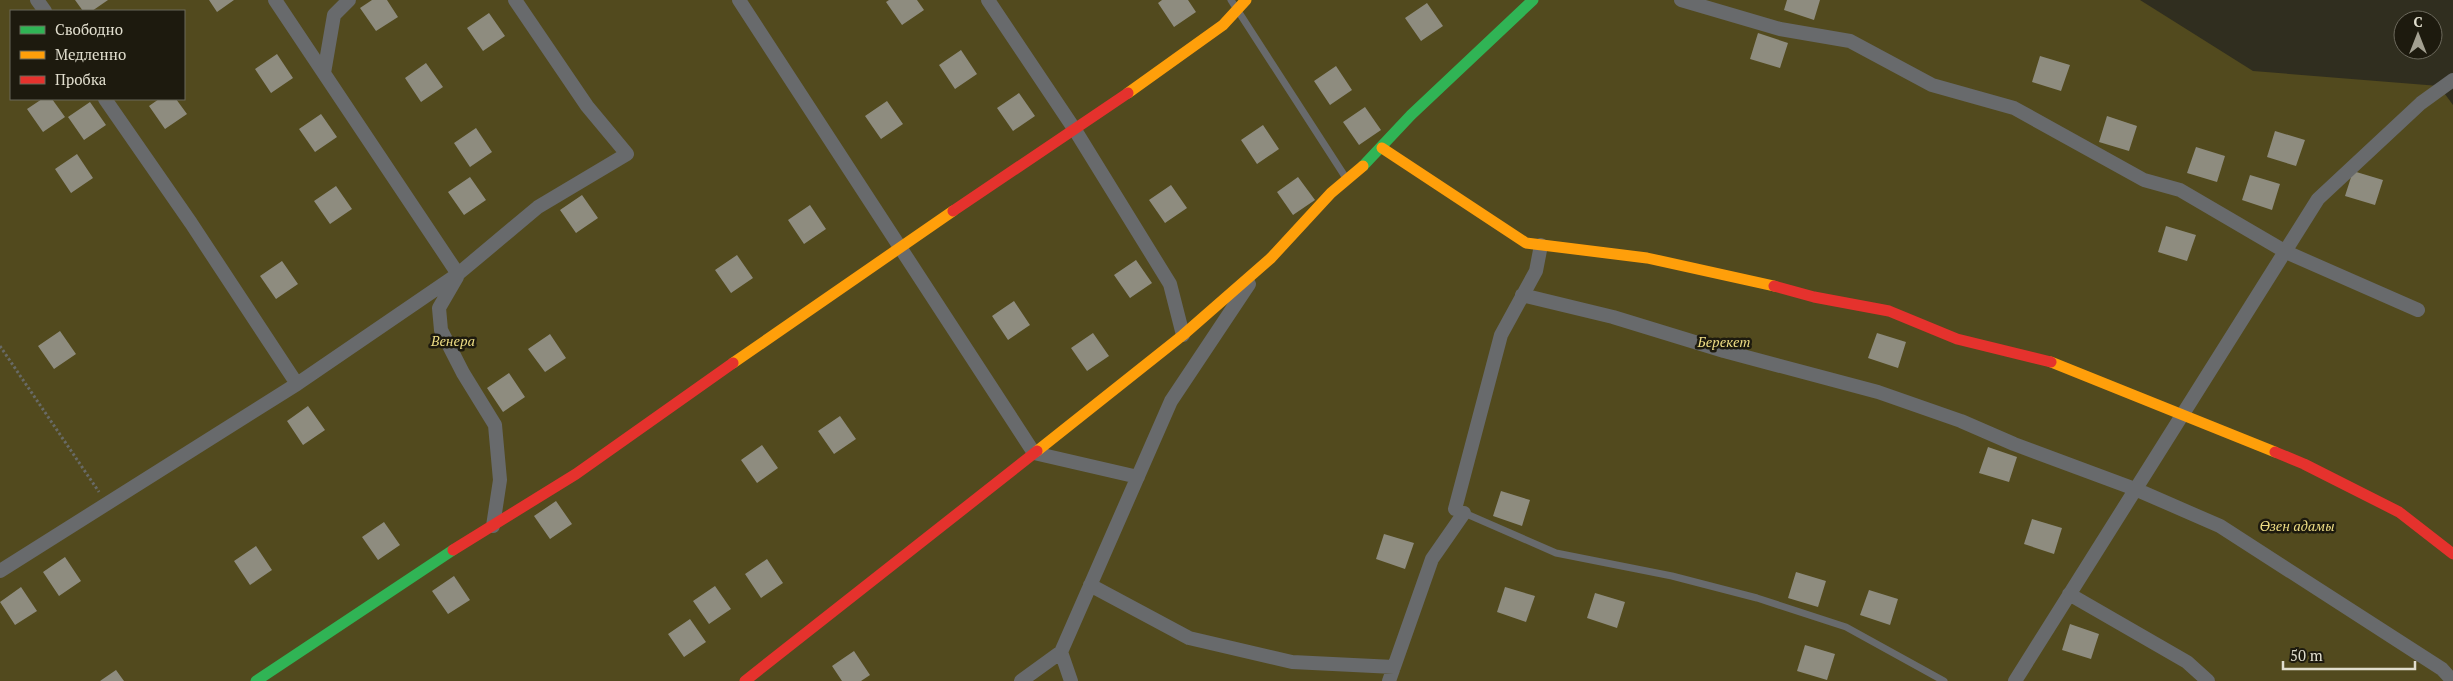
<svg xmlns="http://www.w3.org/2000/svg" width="2453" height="681" font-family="'PT Serif',serif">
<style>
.green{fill:#524a1e;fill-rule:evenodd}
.building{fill:#8e8c7f}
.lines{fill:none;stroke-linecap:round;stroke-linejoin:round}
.path{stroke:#686a66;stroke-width:3;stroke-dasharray:2.5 2.5;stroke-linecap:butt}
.lane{stroke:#686a6c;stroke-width:7}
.street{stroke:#686a6c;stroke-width:14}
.fast{stroke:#30b455;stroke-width:11}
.slow{stroke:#ff9f0a;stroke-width:11}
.jam{stroke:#e5322d;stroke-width:11}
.labels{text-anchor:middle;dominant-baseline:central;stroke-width:5;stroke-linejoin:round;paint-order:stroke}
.park-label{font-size:14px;font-style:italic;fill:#efde85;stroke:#1d1a0e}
</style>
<rect width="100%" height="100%" fill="#302e1f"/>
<path class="green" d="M0,0h2140l113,71 186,15 14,19v576h-2453zM11,11h173v88h-173z"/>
<path class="building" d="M75,0h33l-16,11h-9z
M209,0h25l-17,12z
M372,0h15l11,17 -22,14 -16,-23z
M889,0h28l7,10 -22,15 -16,-23z
M1162,0h26l8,12 -22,15 -16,-24z
M1787,0h33l-6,20 -30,-10z
M1427,3l16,23 -22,15 -16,-23z
M489,13l16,23 -22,15 -16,-23z
M1758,33l30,10 -8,25 -30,-9z
M961,50l16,24 -22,15 -16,-24z
M277,54l16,24 -22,15 -16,-24z
M2040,56l30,9 -9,26 -29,-9z
M426,63l17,24 -22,15 -16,-24z
M1336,66l16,24 -22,15 -16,-24z
M1019,93l16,23 -22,15 -16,-23z
M42,99h10l13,18 -22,15 -16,-23z
M159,99h17l11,15 -22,15 -16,-23z
M887,101l16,23 -22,15 -16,-23z
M90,102l16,23 -22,15 -16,-23z
M1365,107l16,23 -22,15 -16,-23z
M321,114l16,23 -22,15 -16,-23z
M2107,116l30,10 -8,25 -30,-9z
M1263,125l16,24 -22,15 -16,-24z
M476,128l16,24 -22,15 -16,-24z
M2275,131l30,9 -9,26 -29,-9z
M2196,147l29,9 -8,26 -30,-9z
M77,154l16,24 -22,15 -16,-24z
M2353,171l30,9 -8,25 -30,-9z
M2250,175l30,9 -8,26 -30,-10z
M470,177l16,23 -22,15 -16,-23z
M1298,177l17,23 -22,15 -16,-23z
M1171,185l16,23 -22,15 -16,-23z
M336,186l16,23 -22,15 -16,-23z
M582,195l16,23 -22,15 -16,-23z
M810,205l16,24 -22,15 -16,-24z
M2166,226l30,9 -9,26 -29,-9z
M737,255l16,23 -22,15 -16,-23z
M1136,260l16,23 -22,15 -16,-23z
M282,261l16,23 -22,15 -16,-23z
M1014,301l16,24 -22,15 -16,-24z
M60,331l16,23 -22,15 -16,-23z
M1093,333l16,23 -22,15 -16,-23z
M1877,333l29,9 -8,26 -30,-10z
M550,334l16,24 -21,14 -17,-23z
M509,373l16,24 -22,15 -16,-24z
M308,406l17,24 -22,15 -16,-24z
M840,416l16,23 -22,15 -16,-23z
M762,445l16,23 -21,15 -16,-23z
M1988,447l29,10 -8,25 -30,-9z
M1501,491l29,9 -8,26 -29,-10z
M556,501l16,23 -22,15 -16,-23z
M2032,519l30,9 -8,26 -30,-10z
M384,522l16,23 -22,15 -16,-23z
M1384,534l30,9 -9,26 -29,-10z
M256,546l16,24 -22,15 -16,-24z
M65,557l16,24 -22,15 -16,-24z
M767,559l16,24 -22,15 -16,-24z
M1796,572l30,9 -8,26 -30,-9z
M454,576l16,24 -22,14 -16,-23z
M715,586l16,23 -22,15 -16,-23z
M21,587l16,24 -22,14 -15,-23z
M1505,587l30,9 -9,26 -29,-10z
M1869,590l29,9 -8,26 -30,-10z
M1595,593l30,9 -8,26 -30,-10z
M690,619l16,23 -22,15 -16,-23z
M2070,624l29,10 -8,25 -29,-9z
M1805,645l30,9 -8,26 -30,-9z
M854,651l16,24 -9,6h-19l-10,-15z
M116,670l8,11h-24z"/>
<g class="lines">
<path class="path" d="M0,346l99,146"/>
<path class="lane" d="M1231,0l115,178
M1462,512l94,41 116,23 85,22 89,29 98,54"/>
<path class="street" d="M37,0l8,11
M275,0l183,274
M739,0l295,453 104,24
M988,0l87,130 95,154 13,51
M1681,0l99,29 70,12 82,44 82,23 130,72 36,10 106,62 132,58
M324,73l10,-58 15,-15
M105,99l86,124 106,161
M457,277l-18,31 2,22 22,43 32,52 5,55 -7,46
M1522,295l91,22 111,34 154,41 83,29 53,23 121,45 85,37 222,143 11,12
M1455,509l46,-174 35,-64 5,-26
M0,571l297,-187 161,-110 80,-67 89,-53 -40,-48 -72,-106
M1090,585l99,53 103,24 102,5
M2069,594l118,68 21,19
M1021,681l40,-29
M1071,681l-10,-29 110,-251 78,-117
M1389,681l43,-122 32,-46
M2015,681l303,-482 103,-96 32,-23"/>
<path class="fast" d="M1363,166l48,-51 122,-115
M256,681l197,-131"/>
<path class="slow" d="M1128,93l95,-68 23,-25
M1382,148l144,95 121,15 127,28
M2051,362l224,90
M733,363l220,-152
M1037,451l146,-116 88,-77 60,-65 32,-27"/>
<path class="jam" d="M953,211l175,-118
M1774,286l40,11 75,14 68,28 94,23
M2275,452l29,12 95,48 54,42
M453,550l123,-76 157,-111
M745,681l292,-230"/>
</g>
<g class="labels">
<g class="park-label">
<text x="453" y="340">Венера</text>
<text x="1724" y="341">Берекет</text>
<text x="2297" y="525">Өзен адамы</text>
</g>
</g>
<rect x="10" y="10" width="175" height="90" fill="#1d1a0e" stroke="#6b685b"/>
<rect x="20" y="26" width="25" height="8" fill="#30b455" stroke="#6b685b"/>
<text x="55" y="35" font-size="15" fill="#e1dece">Свободно</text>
<rect x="20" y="51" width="25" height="8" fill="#ff9f0a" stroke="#6b685b"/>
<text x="55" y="60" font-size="15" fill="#e1dece">Медленно</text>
<rect x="20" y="76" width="25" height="8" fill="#e5322d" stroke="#6b685b"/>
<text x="55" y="85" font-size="15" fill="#e1dece">Пробка</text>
<g transform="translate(2418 35)"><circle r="24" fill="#1d1a0e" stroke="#6b685b"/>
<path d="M0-4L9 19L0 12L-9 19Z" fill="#a3a091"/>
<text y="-8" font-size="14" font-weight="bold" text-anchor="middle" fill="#e1dece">С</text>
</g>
<path d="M2283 661v8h132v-8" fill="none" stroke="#e1dece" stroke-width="2.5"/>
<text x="2290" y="661" font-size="15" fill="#e1dece" stroke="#1d1a0e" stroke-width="4" paint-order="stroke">50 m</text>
</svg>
